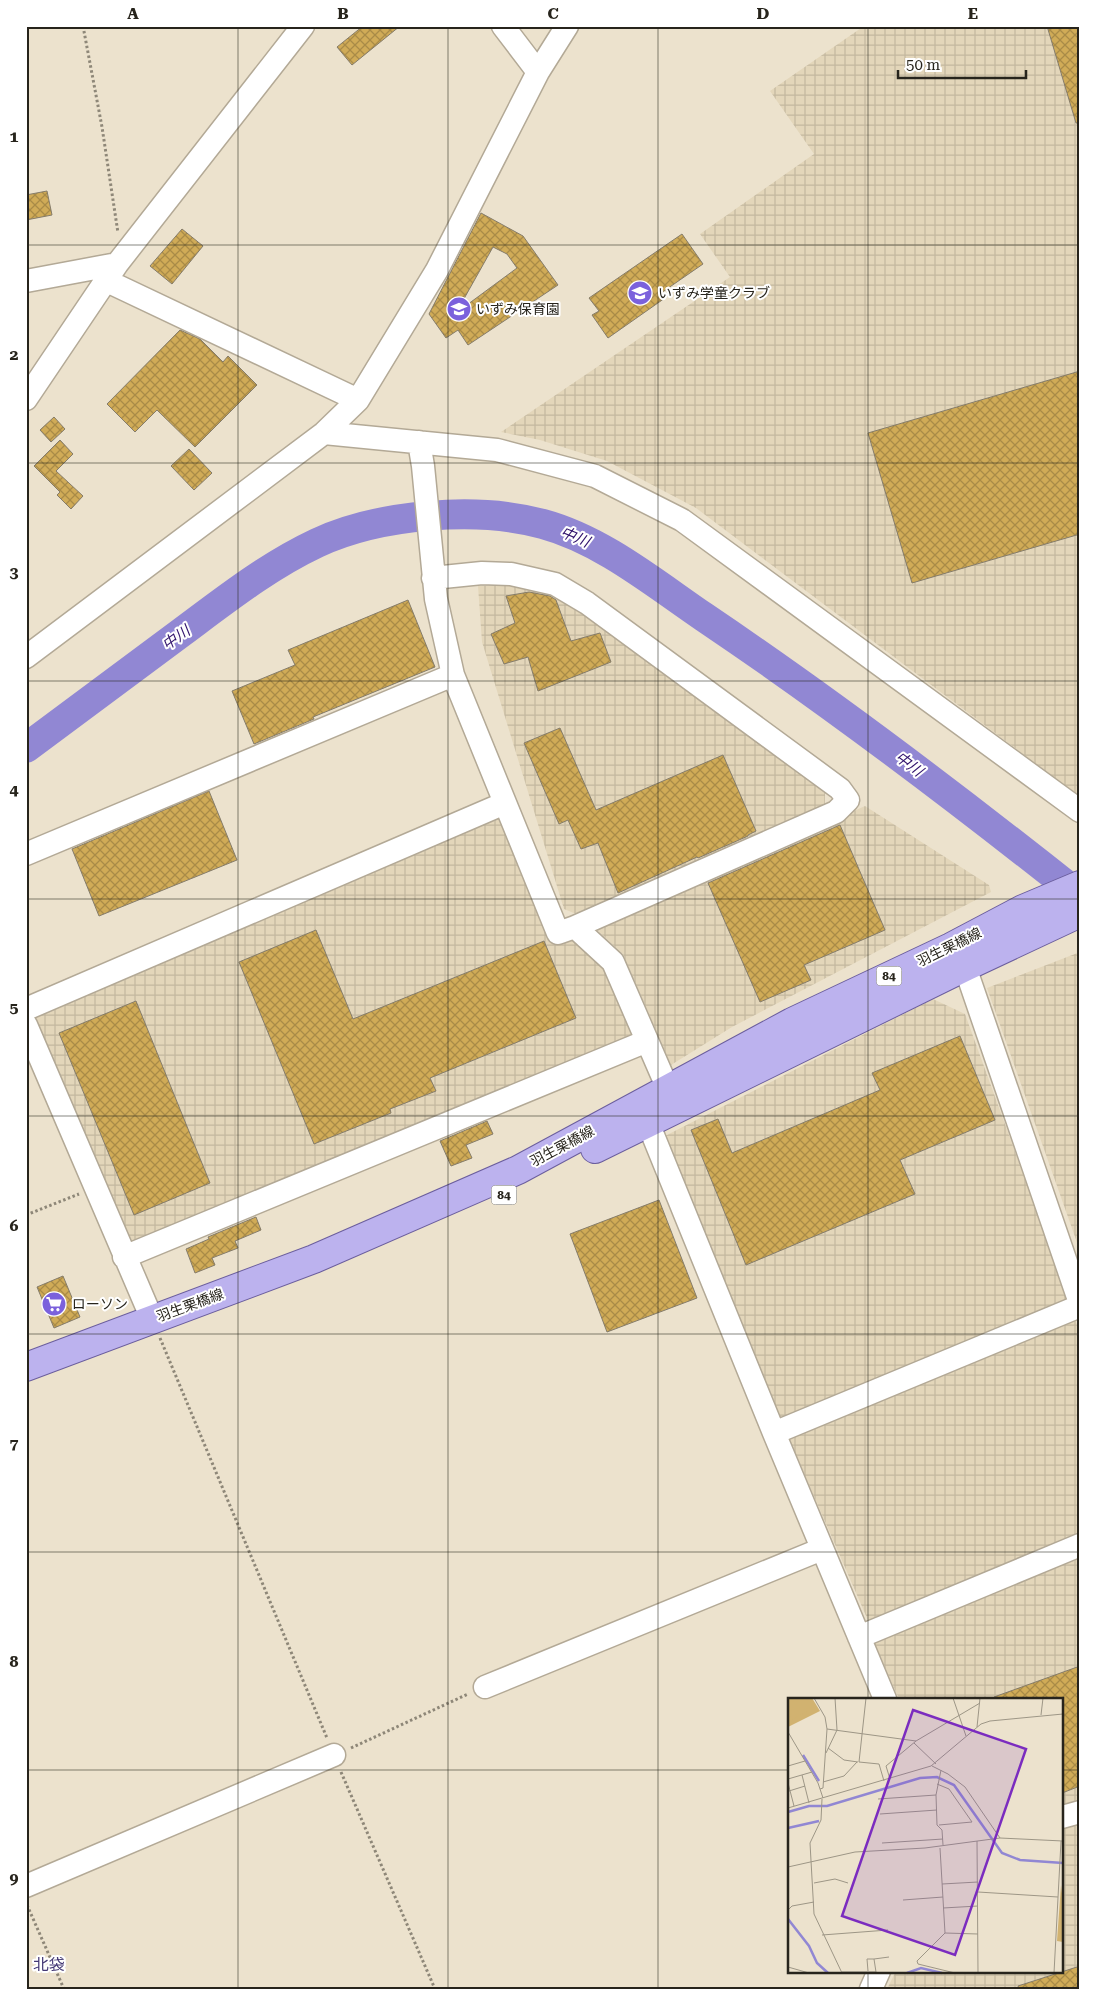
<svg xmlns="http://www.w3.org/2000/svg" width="1106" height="2015" font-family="'Roboto Serif','Noto Sans JP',serif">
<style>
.industrial{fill:url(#industrial-grid)}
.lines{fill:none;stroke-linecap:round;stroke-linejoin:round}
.river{stroke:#9187d3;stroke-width:30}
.building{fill:url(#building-cross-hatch);stroke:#857c6a;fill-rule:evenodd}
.minor-casing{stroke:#b3a996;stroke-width:25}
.major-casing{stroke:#6b5e9d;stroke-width:30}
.path{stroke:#8e8778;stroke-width:3;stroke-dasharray:2.5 2.5;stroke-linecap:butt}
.minor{stroke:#fff;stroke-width:22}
.major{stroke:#bcb2ee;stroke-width:28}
.grid{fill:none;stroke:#27241c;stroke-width:1;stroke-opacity:0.55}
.labels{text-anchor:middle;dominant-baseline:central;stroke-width:4;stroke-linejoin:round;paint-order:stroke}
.shield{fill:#fff;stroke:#686660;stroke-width:1}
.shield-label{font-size:12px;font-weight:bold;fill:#27241c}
.poi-label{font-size:14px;fill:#27241c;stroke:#fff;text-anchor:start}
.street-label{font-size:14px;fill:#27241c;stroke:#fff}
.water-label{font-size:15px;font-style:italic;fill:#2f116b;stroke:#fff}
.quarter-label{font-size:16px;fill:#443975;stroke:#fff}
.inset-river{fill:none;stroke:#9187d3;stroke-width:2.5}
.inset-road{fill:none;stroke:#9d9686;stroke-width:1}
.view{fill:#7b2cbf;fill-opacity:0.15;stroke:#7b2cbf;stroke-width:2.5}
.inset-edge{fill:none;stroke:#27241c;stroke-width:2.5}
.neatline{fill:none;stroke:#27241c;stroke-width:2}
.grid-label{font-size:16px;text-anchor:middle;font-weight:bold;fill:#27241c}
</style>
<defs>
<pattern id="industrial-grid" width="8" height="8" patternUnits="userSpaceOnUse" patternTransform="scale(1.25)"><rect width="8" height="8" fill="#e3d6ba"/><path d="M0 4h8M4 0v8" fill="none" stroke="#c3b89f"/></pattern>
<pattern id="building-cross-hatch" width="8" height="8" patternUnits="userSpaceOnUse" patternTransform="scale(1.25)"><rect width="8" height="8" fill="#d0ab57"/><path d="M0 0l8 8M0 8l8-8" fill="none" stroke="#a98b47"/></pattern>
</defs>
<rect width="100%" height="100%" fill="#ece2cd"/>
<path class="industrial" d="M864,26h216v771l-384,-289 -89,-47 -67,-21 -39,-8 229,-155 -30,-43 114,-80 -44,-63z
M527,584l26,8 272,199v17l-244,108 -17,-7 -82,-267 -4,-56z
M865,806l124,79 2,7 -259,135 -61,38 -48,-111 -29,-27z
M499,815l72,125 32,23 31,73 -503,207 -100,-230z
M1080,952v299l-93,-263z
M933,999l32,15 105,289 -288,120 -117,-287z
M1074,1317l6,16v205l-210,87 -83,-191z
M1080,1553v247l-18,5v-106h-163l-26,-59z
M1080,1823v166h-193l9,-18h166v-142z"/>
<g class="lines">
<path class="river" d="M26,748c52,-39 104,-77 156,-116 43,-32 86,-66 135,-89 62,-29 160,-37 226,-19 59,16 111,59 161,93 129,87 254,182 376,279"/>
</g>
<path class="building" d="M363,26h37l-48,39 -15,-18z
M1047,26h33v97h-4z
M47,191l5,24 -26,5v-25z
M481,213l42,23 35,49 -90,60 -10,-15 -12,8 -17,-24zM493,247l14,7 10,14 -61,45z
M182,229l21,17 -31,38 -22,-18z
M682,234l21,30 -42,29 4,5 -57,40 -16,-23 7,-4 -10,-13z
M180,330l20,9 23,23 5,-6 29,29 -62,62 -38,-37 -22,22 -28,-28z
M1080,371v163l-168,49 -44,-150z
M54,417l11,12 -14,13 -11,-12z
M60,440l13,14 -17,17 27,25 -12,13 -14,-14 3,-3 -26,-26z
M189,449l23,24 -18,17 -23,-24z
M529,592l21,4 6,4 15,41 29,-8 11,29 -73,29 -10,-34 -24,7 -13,-30 24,-11 -9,-27z
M408,600l27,67 -122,50 1,2 -60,25 -22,-53 63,-26 -7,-15z
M560,728l36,82 127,-55 33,76 -8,4v1l-50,22 -1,-1 -79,36 -20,-50 -17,6 -13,-29 -9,4 -35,-81z
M209,791l28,69 -138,56 -27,-67z
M840,825l45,105 -81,35 7,15 -51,22 -52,-119z
M316,930l37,89 191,-78 32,77 -146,60 6,13 -46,18 1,4 -77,31 -75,-182z
M136,1001l74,182 -76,32 -75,-182z
M960,1036l35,84 -95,40 15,34 -169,71 -55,-135 27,-11 14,34 148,-63 -8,-17z
M487,1121l6,13 -27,11 6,13 -21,8 -11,-25z
M659,1200l38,98 -90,34 -37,-98z
M256,1217l5,13 -26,11 3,7 -26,10 3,7 -20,8 -9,-24 23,-10 -1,-2z
M63,1276l17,41 -26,11 -17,-41z
M1080,1666v120l-18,7v-94h-68v-2z
M1080,1966v23h-61l-1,-3z"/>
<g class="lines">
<defs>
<path id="minor" d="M503,26l35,46
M117,264l186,-238
M26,281l91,-17 -91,135
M107,281l251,119
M324,433l173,17 98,26 87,44 398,291
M419,442l4,24 13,133 17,76 105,258 17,-6 38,35 55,127
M433,578l49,-5 29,1 44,10 32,19 253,186 8,11 -12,12 -261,115
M26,657l298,-224 34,-33 79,-130 101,-198 29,-46
M26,854l427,-179
M956,954l9,13 115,336
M26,1009l479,-206
M26,1025l126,294
M648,1123l126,310 111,266
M124,1257l523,-216
M774,1433l306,-127
M859,1637l221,-92
M485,1687l337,-138
M1062,1817l18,-5
M26,1886l308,-131
M871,1989l8,-18"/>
<path id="major" d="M595,1149l370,-182 115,-54
M26,1367l288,-108 204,-89 274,-148 159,-75 72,-38 57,-24"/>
</defs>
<use href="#minor" class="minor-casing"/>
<use href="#major" class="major-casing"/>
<path class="path" d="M83,26l19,101 16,106
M26,1215l53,-21
M160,1338l167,400
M351,1748l117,-54
M341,1772l94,217
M27,1905l37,84"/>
<use href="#minor" class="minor"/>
<use href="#major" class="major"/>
</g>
<path class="grid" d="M238,26v1963M448,26v1963M658,26v1963M868,26v1673M26,245h1054M26,463h1054M26,681h1054M26,899h1054M26,1116h1054M26,1334h1054M26,1552h1054M26,1770h764M1062,1770h18M868,1971v18"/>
<defs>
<symbol id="school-disc" viewBox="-11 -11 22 22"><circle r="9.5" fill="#7b61dc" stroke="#fff"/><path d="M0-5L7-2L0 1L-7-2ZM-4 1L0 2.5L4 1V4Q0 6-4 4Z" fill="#fff"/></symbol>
<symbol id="supermarket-disc" viewBox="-11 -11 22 22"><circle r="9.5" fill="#7b61dc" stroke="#fff"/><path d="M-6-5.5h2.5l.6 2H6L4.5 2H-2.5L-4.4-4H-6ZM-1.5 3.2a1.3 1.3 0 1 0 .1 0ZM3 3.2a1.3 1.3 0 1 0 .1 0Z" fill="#fff"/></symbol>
</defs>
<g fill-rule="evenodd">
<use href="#school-disc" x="626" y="279" width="28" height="28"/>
<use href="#school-disc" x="445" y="295" width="28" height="28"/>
<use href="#supermarket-disc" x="40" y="1290" width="28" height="28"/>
</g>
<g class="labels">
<g class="shield">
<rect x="876.5" y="966.5" width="25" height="19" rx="4"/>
<rect x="491.5" y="1185.5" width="25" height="19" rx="4"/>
</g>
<g class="shield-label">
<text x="889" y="976">84</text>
<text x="504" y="1195">84</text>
</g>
<g class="poi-label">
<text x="658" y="293">いずみ学童クラブ</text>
<text x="476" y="309">いずみ保育園</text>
<text x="72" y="1304">ローソン</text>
</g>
<g class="street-label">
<text transform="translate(949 947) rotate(-26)">羽生栗橋線</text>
<text transform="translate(562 1146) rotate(-28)">羽生栗橋線</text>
<text transform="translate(190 1305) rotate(-20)">羽生栗橋線</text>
</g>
<g class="water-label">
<text transform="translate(575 537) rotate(23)">中川</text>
<text transform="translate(176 638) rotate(-36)">中川</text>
<text transform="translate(909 764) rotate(37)">中川</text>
</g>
<g class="quarter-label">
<text x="49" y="1964">北袋</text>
</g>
</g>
<g transform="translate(788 1698)">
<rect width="275" height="275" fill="#ece2cd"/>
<path d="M0,0h24l8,13 -32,16zM273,187l2,17v40l-6,-1z" fill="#d1b270"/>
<path d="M10,3l10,10 -17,9 -3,-18z" fill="#d1b270"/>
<path class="inset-river" d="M15,57l16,26M0,114l21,-6h18l93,-28 17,-1 17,8 48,68 18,7 43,3M0,130l31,-7M0,221l21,27 8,17 11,10M119,275l14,-5 21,5"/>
<path class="inset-road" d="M26,0l11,19 2,12 -4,59 -3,1M78,0l-7,64 20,2 5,17M165,0l13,38M253,17l2,-17M189,29l3,-29M39,31l89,12 -30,25 4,13M0,34l30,51 5,15M128,43l64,-38M126,45l22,21M40,50l16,12 14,2M38,55l11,-23 -2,-32M0,68l17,-5M144,68l16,8 17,13 35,51M153,72l-5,25 1,30 5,5 1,15M14,77l7,28M0,81l24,-7M35,84l21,-6 13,-14M0,85l6,23M149,86l12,5 23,33 -33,3M1,93l16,-5M34,101l-1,21 -11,23 4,71 28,59M90,101l58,-4M0,110l143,-42 50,-42 9,-3 73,-7M92,116l57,-4M189,143l1,132M94,145l61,-4M152,150l5,85M0,169l67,-15 70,-4 75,-10 63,3M26,185l21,-4 13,4M154,186l36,-2M190,194l80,5M115,202l40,-3M155,210l35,-2M0,212l4,-4 22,-4M34,237l66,-5M86,261l15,-2M0,269l21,6M54,274h34l-2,-13h-7l1,12M167,275l-37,-9 -1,-3 28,-28 33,1M266,275l7,-132"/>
<path class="view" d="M125,12l113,39 -71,206 -113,-39z"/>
<rect width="275" height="275" class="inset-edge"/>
</g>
<rect width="1106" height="2015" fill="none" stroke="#ffffff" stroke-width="55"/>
<path d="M898 70v8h128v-8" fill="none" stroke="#27241c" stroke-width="2.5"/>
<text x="906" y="70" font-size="15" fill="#27241c" stroke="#ffffff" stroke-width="4" paint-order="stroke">50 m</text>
<rect x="28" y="28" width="1050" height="1960" class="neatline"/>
<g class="grid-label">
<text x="133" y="19">A</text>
<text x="343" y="19">B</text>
<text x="553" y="19">C</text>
<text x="763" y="19">D</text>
<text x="973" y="19">E</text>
<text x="14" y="142">1</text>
<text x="14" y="360">2</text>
<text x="14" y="578">3</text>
<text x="14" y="795">4</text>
<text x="14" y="1013">5</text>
<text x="14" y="1231">6</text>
<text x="14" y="1449">7</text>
<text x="14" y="1667">8</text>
<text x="14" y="1884">9</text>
</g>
</svg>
